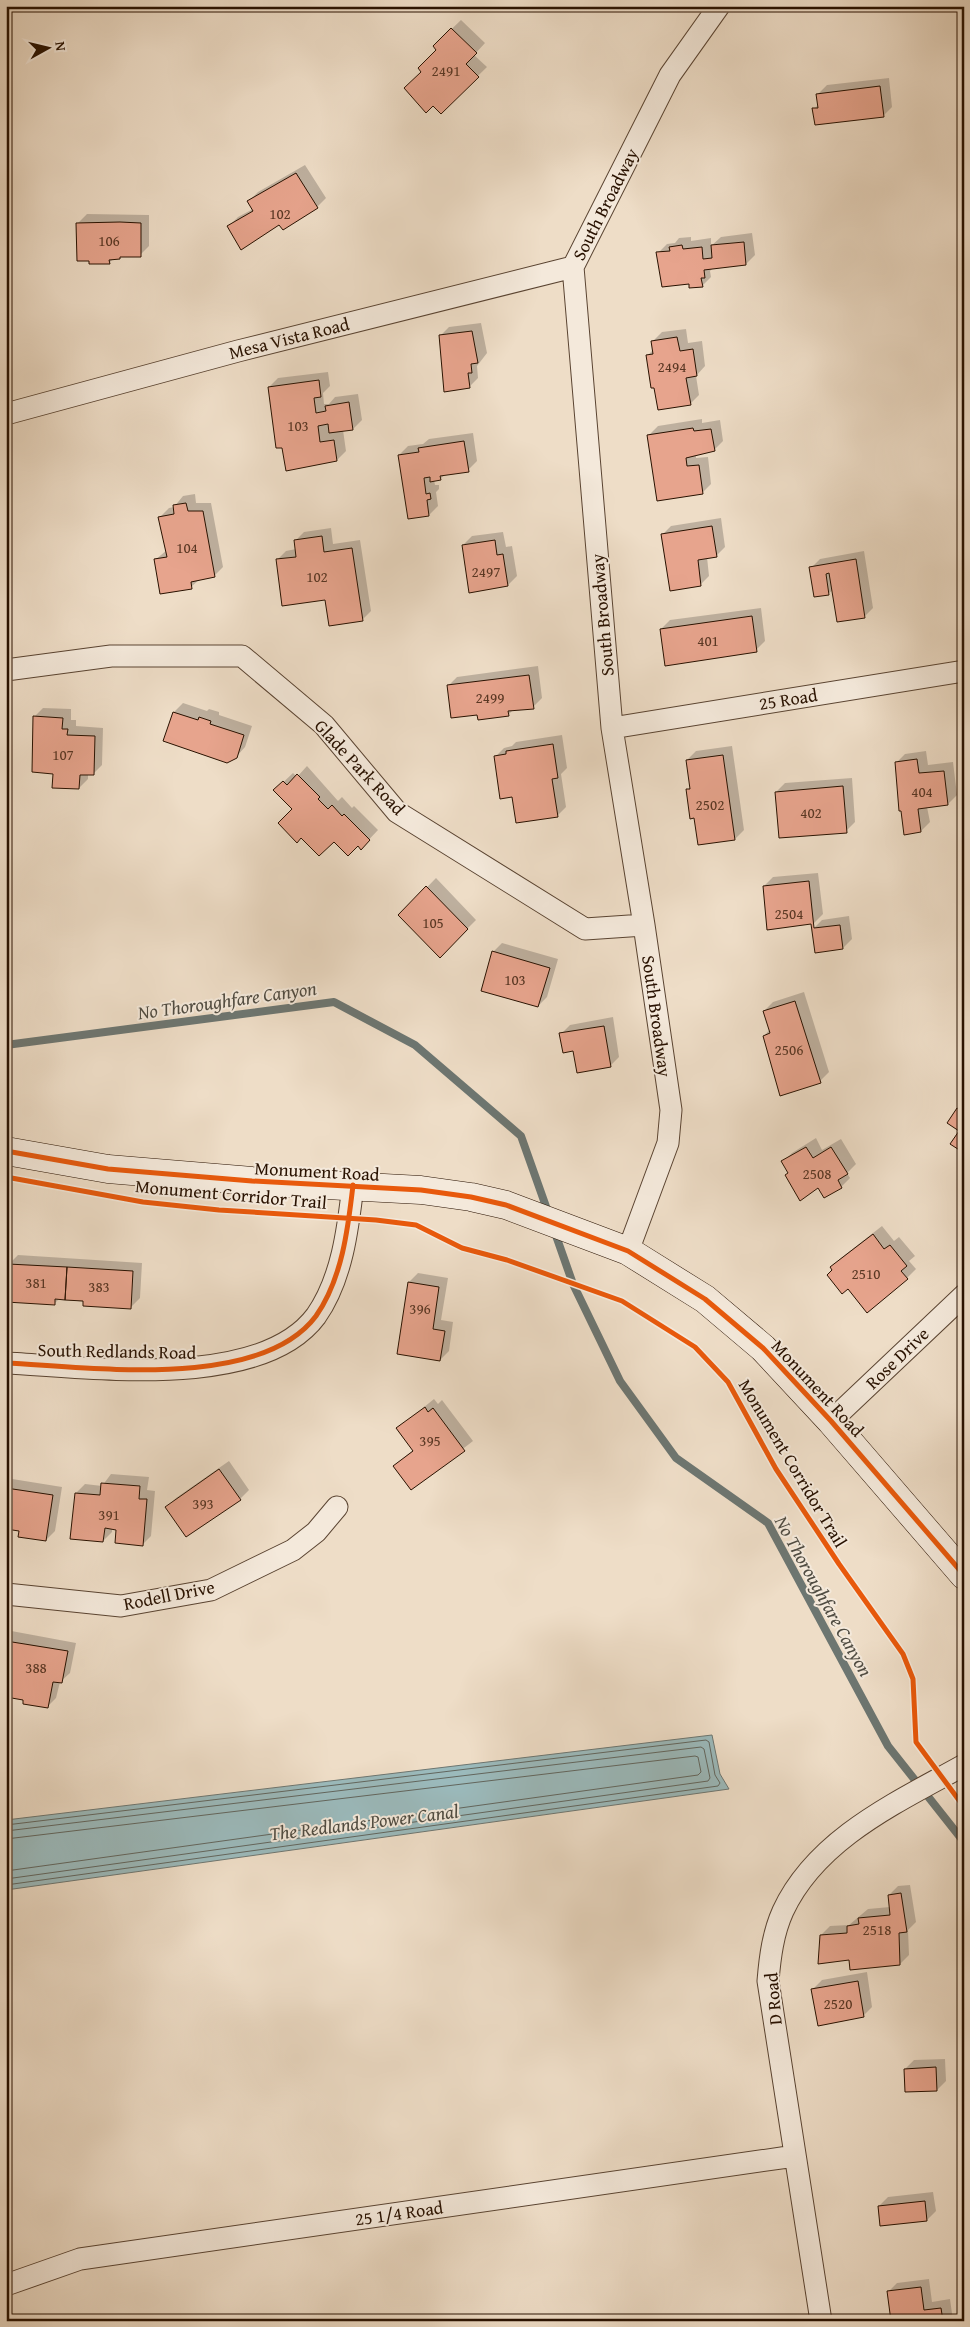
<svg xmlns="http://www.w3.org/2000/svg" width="970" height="2327" font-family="'Gentium Book Plus',serif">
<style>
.water{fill:#9bbabc;stroke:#6d7671}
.shadow{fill:#0003}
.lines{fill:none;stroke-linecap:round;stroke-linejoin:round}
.shore{stroke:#62665e;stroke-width:1}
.stream{stroke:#6d7671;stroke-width:8}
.building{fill:#e7a48d;stroke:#281100}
.minor-casing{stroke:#5a4432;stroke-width:23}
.secondary-casing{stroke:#281100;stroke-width:29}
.minor{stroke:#f4e9db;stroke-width:21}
.secondary{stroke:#f4e9db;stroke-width:28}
.cycleway-casing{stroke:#f4e9db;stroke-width:8}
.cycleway{stroke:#e8590c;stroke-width:5}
.labels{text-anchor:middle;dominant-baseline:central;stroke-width:4;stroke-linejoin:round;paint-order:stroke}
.number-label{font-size:15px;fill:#583623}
.street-label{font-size:18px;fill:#281100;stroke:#f4e9db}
.water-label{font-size:19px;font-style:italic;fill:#504c42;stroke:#f4e9db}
</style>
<rect width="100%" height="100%" fill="#eeddc7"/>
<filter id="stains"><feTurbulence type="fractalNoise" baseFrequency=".004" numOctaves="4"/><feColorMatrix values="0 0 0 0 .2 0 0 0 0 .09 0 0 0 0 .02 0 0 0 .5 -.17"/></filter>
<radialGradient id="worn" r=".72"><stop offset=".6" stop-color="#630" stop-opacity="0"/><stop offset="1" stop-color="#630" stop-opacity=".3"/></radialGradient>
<path class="water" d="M712,1735l8,39 9,15 -723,101v-70z"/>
<path class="shadow" d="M461,20l24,23 -11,12 13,12 -46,45 -18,-41 15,-21 -4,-4z
M889,78l3,29 -9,9 -69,-7 5,-5 -1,-10 9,-9z
M305,165l21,33 -9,9 -34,21 -3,-5 -51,3 9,-9 15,-8 -4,-8 9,-9z
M87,214l62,1v31l-9,9 -18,1 -8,2 -5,5 -31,-40z
M752,233l3,22 -9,9 -32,3 -4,4 1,6 -9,9 -12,-4 -32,-29 9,-9 8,-1 4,-5 12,-1v4l20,-3v8l10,-9z
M481,323l6,30 -10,13 1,12 -9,9 -29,-51 9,-9z
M686,329l2,14 14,-2 3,25 -9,10 3,19 -9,9 -43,-48 7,-7 -1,-8 9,-9z
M328,372l2,14 -7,7 1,11h5l6,-7 23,-3 4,26 -9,9 -10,1 3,21 -9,9 -68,-73 9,-9z
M702,419v4l18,-3 3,21 -9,9 -18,4v4l12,-1 3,27 -9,9 -53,-58 9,-9z
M473,433l4,28 -9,9 -22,4 -6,5 -6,1 1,5h4v4l-3,3 2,14 -9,9 -30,-60 9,-9 15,-2 6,-5z
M195,494l1,9h15l12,64 -9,9 -14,3 -9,8 -36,-27 12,-10 -7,-33 9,-9 5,-1 9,-11z
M721,518l4,29 -9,9 -9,1 2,19 -9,9 -38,-50 9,-9z
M331,528l2,16 27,-4 11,71 -9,9 -85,-60 9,-9 10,-2 -1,-8 9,-9z
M503,532l3,15 6,-1 5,30 -9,9 -45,-40 9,-9z
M864,551l9,57 -9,9 -31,-27 -4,3 -14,3 -4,-28 9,-9z
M761,608l4,33 -9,9 -95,-21 9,-9z
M538,666l4,32 -9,9 -20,3 -5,5 -30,-1 -30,-28 9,-9z
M183,703l24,8 2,-2 10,3v3l33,11 -7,21 -9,10 -71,-17 9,-28z
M43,708l28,1v11h5v6l27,2 -1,37 -9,9h-5v5l-9,9 -25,-16 -20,-55z
M562,735l5,33 -6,6 5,33 -9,9 -44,-21 -18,-38 9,-9 8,-2 4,-4z
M732,746l12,84 -9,9 -36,5 -4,-27 -7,-27 3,-3 -4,-27 9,-9z
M926,751l2,14 25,-3 4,33 -9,9 -21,3 3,15 -9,9 -25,-68 9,-9z
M307,766l31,35 4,-4 10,11 2,-2 24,24 -17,18 -3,-3 -24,-5 -40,-31 -19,-19 18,-17 4,4z
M852,778l3,44 -9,9 -70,-39 9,-9z
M818,873l5,41 -9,9 -46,6 -4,-43 9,-9z
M436,878l40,42 -36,36 -40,-41z
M849,916l3,23 -9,9 -30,-19 9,-9z
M502,943l56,16 -11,38 -9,9 -45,-54z
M804,992l25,80 -9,9 -56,-45 6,-7 -6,-18 9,-9z
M613,1017l6,40 -9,9 -36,-16 -13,-16 9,-9z
M964,1103v48l-4,-20 -11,-8z
M816,1138l6,12 19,-11 15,25 -9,9 3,5 -9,9 -16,10 -6,-10 -30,-15 -6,-10 9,-9z
M882,1226l12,15 5,-4 16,19 -6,5 7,8 -9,9 -73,-9 -2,-2 9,-9z
M18,1255l124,8 -2,35 -9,9 -72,-8 -5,5 -45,-40z
M418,1273l30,5 -7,42 12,2 -4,29 -9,9 -42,-7 11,-71z
M964,1383v18l-5,-13z
M434,1399l4,5 4,-4 31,41 -62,48 -17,-23 19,-16 -16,-21z
M229,1461l20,29 -9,9 -73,8 9,-9z
M111,1474l38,3 -2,13 8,1 -4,45 -9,9 -25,-16 -5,-1v4l-9,9 -27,-48 9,-9 17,2z
M6,1478l56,9 -7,44 -9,9 -26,-10 -14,-2z
M6,1630l70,13 -6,30 -10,9 -4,16 -9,9 -41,-12z
M910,1885l6,37 -8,8 1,25 -9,9 -50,-5 -29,-24 9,-9 19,-1 19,-16 22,-2 -1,-12 9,-9z
M867,1972l5,35 -9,9 -50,-27 9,-9z
M945,2059l1,22 -9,9 -32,-21 9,-9z
M933,2192l3,19 -9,9 -48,-14 9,-9z
M929,2279l3,23 18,-3 3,22h-61l-4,-29 9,-9z"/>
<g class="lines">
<path class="shore" d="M6,1825l700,-85 3,2 6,33 5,8 -2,3 -712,99
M6,1831l695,-84 3,2 6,29 -2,3 -702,98
M6,1839l689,-83 3,1 3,15 -3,3 -692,96"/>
<path class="stream" d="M6,1045l328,-43 81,43 106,91 28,79
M554,1230l19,54 47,97 56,77 92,65 120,223 76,96"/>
</g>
<path class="building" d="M451,28l26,25 -11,11 13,13 -38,37 -8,-8 -7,7 -22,-25 17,-16 -3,-4 18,-18 -3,-4z
M880,86l4,31 -69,8 -3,-17h6l-2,-14z
M296,173l22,35 -35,22 -4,-5 -38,25 -14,-24 26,-15 -6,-10z
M120,222l21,1v34h-21v2l-11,1 1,4h-21v-3h-12l-1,-38z
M744,242l2,23 -42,5 1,8h-4l2,9 -14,1v-4l-27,3 -6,-35 14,-1 -1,-4 13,-2 1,4 19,-2 1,12 9,-1 -1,-13z
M472,331l6,32 -7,1 1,9h-4l2,15 -26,4 -5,-57z
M677,337l3,14 13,-2 4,27 -11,2 5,27 -33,5 -4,-22h-3l-5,-33 7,-1 -2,-13z
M319,380l2,17 -7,1 2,15 10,-2 -1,-5 24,-4 4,28 -24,3 -1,-9 -10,2 2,16 14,-2 3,21 -51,10 -4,-23h-6l-8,-61z
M693,428l1,3 17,-2 4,22 -29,7 1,8 12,-1 4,29 -46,7 -10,-66z
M464,441l5,31 -29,4 1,4 -11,2v-5l-6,1 2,16 4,-1 1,6 -4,1 2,16 -21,3 -10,-64 21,-3 -1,-4z
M186,503l2,8h15l12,66 -24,5 1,7 -32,5 -6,-35 13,-2 -9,-40 16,-3 -1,-9z
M712,526l5,31 -19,3 3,26 -31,5 -9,-57z
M322,536l2,16 28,-4 11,73 -34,5 -4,-26 -43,6 -6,-47 20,-2 -2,-17z
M495,540l2,15 6,-1 5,32 -39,7 -7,-48z
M856,559l9,59 -28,4 -8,-49 -3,1 3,21 -15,2 -5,-30z
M752,616l5,36 -92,14 -5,-37z
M529,675l5,34 -26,2 1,5 -31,4 -1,-5 -26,3 -4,-33z
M173,712l25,8 1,-3 12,4 -1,3 34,11 -7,23 -10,5 -64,-22z
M33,716l30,2 -1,11h6l-1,6 28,1 -1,39h-14l-1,14 -27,-1 1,-14 -21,-2z
M553,744l5,34 -6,1 6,38 -42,6 -4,-26 -12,2 -6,-43 12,-2v-3z
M723,755l12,85 -37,5 -4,-27 -4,1 -4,-30h4l-4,-29z
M917,759l2,14 25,-2 4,34 -30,4 3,23 -17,3 -3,-24h-2l-4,-49z
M297,774l23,23 -2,2 10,10 4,-4 10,11 2,-2 26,26 -9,10 -3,-4 -10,10 -14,-14 -15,14 -18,-18 -4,5 -19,-20 14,-14 -19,-19 10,-9 4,4z
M843,786l4,47 -68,5 -4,-46z
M809,881l5,47 26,-3 3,24 -28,4 -4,-29 -44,6 -4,-44z
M426,886l42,43 -28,29 -42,-43z
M492,951l58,17 -12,39 -57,-16z
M795,1001l26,82 -41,13 -17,-60 7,-3 -7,-22z
M604,1026l7,41 -34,6 -4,-22 -10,2 -4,-20z
M957,1108l7,4v41l-14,-9 9,-13 -12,-8z
M806,1147l7,11 18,-11 17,27 -10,6 4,8 -18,10 -6,-10 -18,13 -15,-26 3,-2 -7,-12z
M873,1234l11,15 6,-4 17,21 -6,5 7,8 -41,34 -19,-24 -6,5 -15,-19 5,-5 -2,-3z
M8,1264l59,3 -2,33 -10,-1v6l-49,-3z
M67,1267l66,4 -2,38 -48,-3v-5l-18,-1z
M408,1282l31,5 -6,42 12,2 -5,30 -43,-7z
M425,1407l3,5 5,-4 32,43 -54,39 -18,-24 20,-15 -17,-23z
M219,1469l22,31 -55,37 -21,-30z
M101,1483l39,3 -1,13h8l-4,47 -28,-3 1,-13 -11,-2 -2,14 -33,-3 5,-46 25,2z
M6,1488l47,7 -7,46 -28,-4 1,-6 -13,-2z
M6,1641l62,10 -6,32 -9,-1 -5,26 -25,-4v-4l-17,-3z
M901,1893l6,39 -8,1 1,32 -50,5 -1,-10 -31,4 2,-29 27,-2v-7l12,-2 -1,-6 32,-3 -2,-20z
M858,1981l6,36 -46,9 -7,-37z
M936,2067l1,24 -32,1 -1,-23z
M925,2201l2,20 -47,5 -2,-20z
M921,2287l3,23 17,-2 2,13h-52l-4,-30z"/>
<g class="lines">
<defs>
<path id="minor" d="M6,414l232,-63 335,-84
M6,670l105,-14h131l82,69 73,87 188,117 59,-4
M612,728l352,-57
M628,1251l40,-108 3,-33 -27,-185 -32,-197 -39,-461 97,-192 49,-69
M6,1363c83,4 254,28 310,-47 26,-37 32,-87 37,-131
M831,1421l133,-126
M6,1594l115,12 90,-16 82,-40 23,-18 21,-25
M6,2285l74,-26 715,-103
M821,2321l-53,-340c2,-24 5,-48 15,-70 34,-73 115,-109 181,-146"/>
<path id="secondary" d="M6,1151l102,18 144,12 169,9 50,7 35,8 122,46 77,48 58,49 68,73 133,154"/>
</defs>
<use href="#minor" class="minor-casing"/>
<use href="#secondary" class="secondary-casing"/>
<use href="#minor" class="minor"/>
<use href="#secondary" class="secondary"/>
<defs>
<path id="cycleway" d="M6,1151l102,18 144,12 169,9 50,7 35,8 122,46 77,48 58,49 68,73 133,154
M6,1177l137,25 76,8 157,10 40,5 46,23 45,12 115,41 73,46 33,35 48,87 63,95 64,90 10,25 3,63 48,65
M6,1363c83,4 254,28 310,-47 26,-37 32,-87 37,-131"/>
</defs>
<use href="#cycleway" class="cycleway-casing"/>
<use href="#cycleway" class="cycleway"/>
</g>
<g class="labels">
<g class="number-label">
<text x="446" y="70">2491</text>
<text x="280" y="213">102</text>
<text x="109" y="240">106</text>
<text x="672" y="366">2494</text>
<text x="298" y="425">103</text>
<text x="187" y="547">104</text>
<text x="486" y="571">2497</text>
<text x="317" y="576">102</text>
<text x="708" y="640">401</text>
<text x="490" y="697">2499</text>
<text x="63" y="754">107</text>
<text x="922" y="791">404</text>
<text x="710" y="804">2502</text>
<text x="811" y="812">402</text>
<text x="789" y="913">2504</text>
<text x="433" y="922">105</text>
<text x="515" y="979">103</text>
<text x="789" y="1049">2506</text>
<text x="817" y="1173">2508</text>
<text x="866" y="1273">2510</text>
<text x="36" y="1282">381</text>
<text x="99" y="1286">383</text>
<text x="420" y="1308">396</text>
<text x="430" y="1440">395</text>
<text x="203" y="1503">393</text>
<text x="109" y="1514">391</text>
<text x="36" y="1667">388</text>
<text x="877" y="1929">2518</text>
<text x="838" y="2003">2520</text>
</g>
<g class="street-label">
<text transform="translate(605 204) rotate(-63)">South Broadway</text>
<text transform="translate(289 338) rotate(-14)">Mesa Vista Road</text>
<text transform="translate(602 615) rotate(-95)">South Broadway</text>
<text transform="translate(788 699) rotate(-9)">25 Road</text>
<text transform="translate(360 767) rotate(47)">Glade Park Road</text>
<text transform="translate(657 1016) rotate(82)">South Broadway</text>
<text transform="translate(317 1171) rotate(3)">Monument Road</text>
<text transform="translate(231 1194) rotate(5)">Monument Corridor Trail</text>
<text transform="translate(117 1351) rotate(1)">South Redlands Road</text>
<text transform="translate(897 1358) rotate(-44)">Rose Drive</text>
<text transform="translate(818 1388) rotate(47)">Monument Road</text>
<text transform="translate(793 1463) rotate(59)">Monument Corridor Trail</text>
<text transform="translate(169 1595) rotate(-11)">Rodell Drive</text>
<text transform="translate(773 1999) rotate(-95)">D Road</text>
<text transform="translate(399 2213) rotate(-8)">25 1/4 Road</text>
</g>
<g class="water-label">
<text transform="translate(227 1000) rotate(-8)">No Thoroughfare Canyon</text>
<text transform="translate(824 1596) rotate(61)">No Thoroughfare Canyon</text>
<text transform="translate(364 1822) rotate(-7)">The Redlands Power Canal</text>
</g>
</g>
<rect width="970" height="2327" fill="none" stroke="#eeddc7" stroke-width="25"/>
<rect x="8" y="8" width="955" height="2312" fill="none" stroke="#281100" stroke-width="2.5"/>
<rect x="12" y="12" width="945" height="2302" fill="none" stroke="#281100"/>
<g transform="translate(48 48) rotate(82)" stroke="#f4e9db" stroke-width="4" paint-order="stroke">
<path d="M0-4L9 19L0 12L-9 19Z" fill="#281100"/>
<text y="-8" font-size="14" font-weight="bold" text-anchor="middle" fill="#281100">N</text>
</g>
<rect width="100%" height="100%" filter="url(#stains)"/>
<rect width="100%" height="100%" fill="url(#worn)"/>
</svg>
